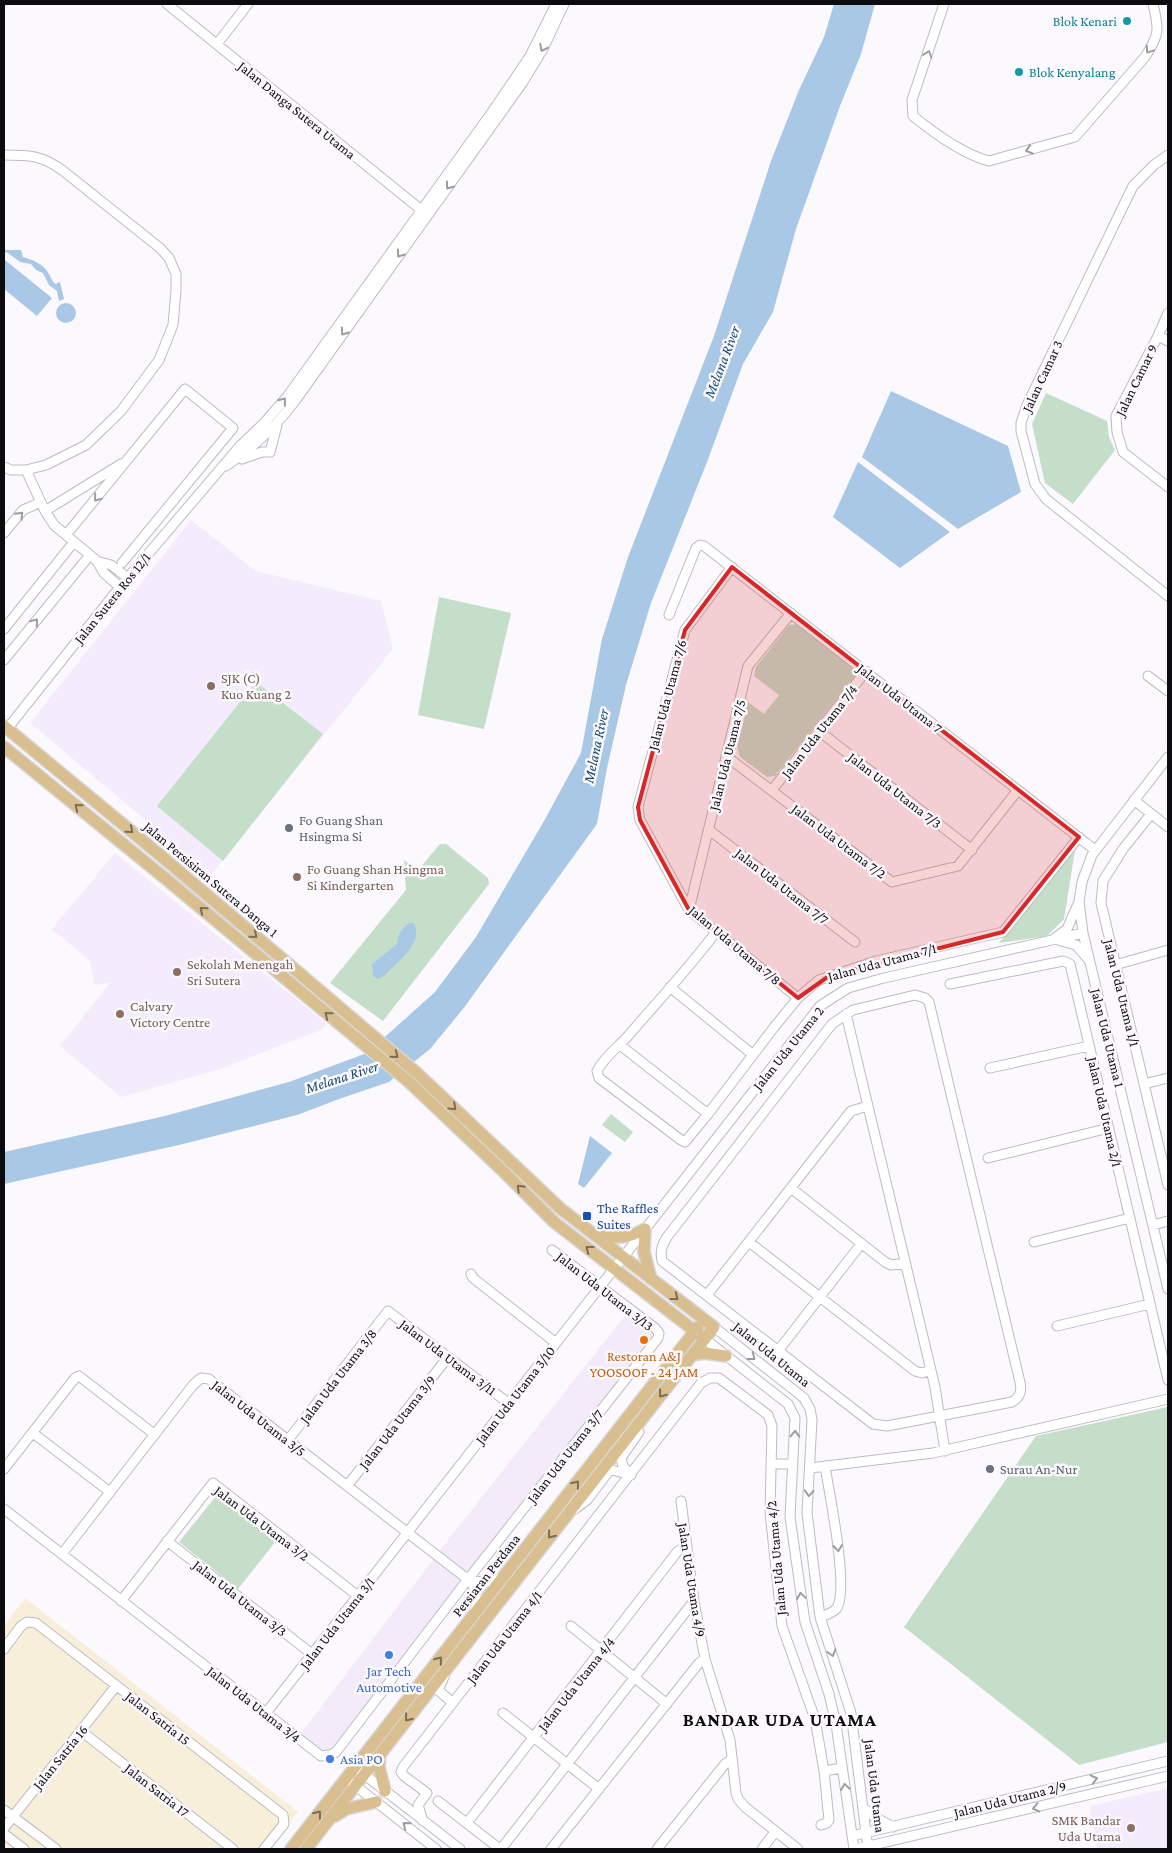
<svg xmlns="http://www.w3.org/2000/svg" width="1172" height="1853" font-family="'Crimson Pro',serif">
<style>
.built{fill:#f3ebf9}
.industrial{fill:#f8efda}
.education{fill:#f4ecfd}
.green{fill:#c4deca}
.water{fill:#a8c8e6}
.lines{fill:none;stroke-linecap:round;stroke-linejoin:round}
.minor-casing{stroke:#bebbc1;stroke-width:11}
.major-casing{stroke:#d8d8d8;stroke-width:14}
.minor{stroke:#fff;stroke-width:9}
.major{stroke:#d9be8f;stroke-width:11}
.oneway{stroke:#9e9d9e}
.oneway2{stroke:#7d6d54}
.marked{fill:#d62828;fill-opacity:0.2;stroke:#d62828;stroke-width:4;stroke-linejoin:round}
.culture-dot{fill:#0f9aa8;stroke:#fbf8fe;stroke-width:2}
.education-dot{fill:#8d6e63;stroke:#fbf8fe;stroke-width:2}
.worship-dot{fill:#6b7280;stroke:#fbf8fe;stroke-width:2}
.transit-dot{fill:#1a4fb4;stroke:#fbf8fe;stroke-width:2}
.food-dot{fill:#e8710a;stroke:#fbf8fe;stroke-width:2}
.shop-dot{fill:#3f7fe0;stroke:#fbf8fe;stroke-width:2}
.labels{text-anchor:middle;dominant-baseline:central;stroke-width:5;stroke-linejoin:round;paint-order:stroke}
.culture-label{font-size:14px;fill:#0d838f;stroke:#fbf8fe;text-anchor:end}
.street-label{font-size:14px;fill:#0c0b0d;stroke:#fbf8fe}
.education-label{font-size:14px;fill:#785e54;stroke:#fbf8fe;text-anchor:start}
.worship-label{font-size:14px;fill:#5b616d;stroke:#fbf8fe;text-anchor:start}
.transit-label{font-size:14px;fill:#164399;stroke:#fbf8fe;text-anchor:start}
.food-label{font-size:14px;fill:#c56008;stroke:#fbf8fe}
.shop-label{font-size:14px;fill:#366cbe;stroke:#fbf8fe}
.water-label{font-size:15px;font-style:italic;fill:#16486f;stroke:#fbf8fe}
.district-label{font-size:19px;font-weight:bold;letter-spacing:1px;fill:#0c0b0d;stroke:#fbf8fe}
</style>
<rect width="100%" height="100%" fill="#fbf8fe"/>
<path class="built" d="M628,1312l27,22v3l-320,412 -6,3h-8l-22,-16 149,-196z"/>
<path class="industrial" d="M25,1598l273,214 -29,37h-265v-223z"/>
<path class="education" d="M191,520l65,51 125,30 12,48 -182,226 -181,-152z
M115,853l212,171 -6,6 -101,39 -99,28 -61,-51 50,-63 -16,2 -4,-24 -38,-32z
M1168,1788v61h-71l-7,-43z"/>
<path class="green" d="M1046,393l61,28 2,16 6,13 -42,54 -28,-21 -13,-59z
M439,597l72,16 -27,116 -66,-14z
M797,624l57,45 1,7 -80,100 -8,1 -27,-20 -3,-10 11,-45 16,12 15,-19 -25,-19 2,-9 33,-42z
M256,682l67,52 -100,127 -66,-55z
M440,844h6l42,34 1,6 -106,137 -53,-38 76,-93 -2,-30 14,10z
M1075,850l-11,69 -17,17 -48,7z
M611,1114l22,18 -8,10 -23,-17z
M1168,1407v335l-89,23 -175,-138 132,-191z
M217,1495l59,46 -38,48 -59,-47z"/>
<path class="water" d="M834,4h41l-14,50 -21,52 -44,123 -23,83 -30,52 -36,98 -56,141 -25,82 -19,83 -10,56 -134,185 -33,40 -41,33 -50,17 -42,16 -118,30 -175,39v-32l161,-36 124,-34 78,-29 68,-61 41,-55 68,-116 37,-68 21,-114 26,-82 86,-221 57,-175 28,-71 25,-53z
M4,250h17l2,7c10,3 21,7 26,17 3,5 2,7 7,10l4,-2 4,17 -5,2 -2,-10 -8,-6 -6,-12 -7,-3 -5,-6 -11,-2 -12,-9 -4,-1z
M5,260l47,38 -15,18 -33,-27z
M56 313a10 10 0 1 1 20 0a10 10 0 1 1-20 0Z
M891,391l117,55 13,46 -63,37 -96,-72z
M858,462l92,70 -50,36 -67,-51z
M409,923h5c10,21 -17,39 -30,53l-6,3 -5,-3 -1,-12 25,-20c1,-10 4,-15 12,-21z
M590,1136l22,17 -28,35 -6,-4z"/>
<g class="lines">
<defs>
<path id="minor" d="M167,4l258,209
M944,4l-32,96 1,16c21,17 49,38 76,45l86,-24 70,-80c15,-23 14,-28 8,-53
M217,44l31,-40
M4,155c25,0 37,0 58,15l98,78 9,10 7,16v17l-3,34 -14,35 -38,51 -35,34 -40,20 -20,5h-15l-7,-3
M1168,155l-14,10 -21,21 -106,219 -6,18v8l14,53 11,15 122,97
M1168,313l-10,23 -42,80 1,16 6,20 45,35
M1158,336l10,5
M242,459l20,-7h8l7,-27
M226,466c27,-18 50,-40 69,-65l228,-319 20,-33 21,-45
M26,470l19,41 9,14 43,36 14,4 17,13
M45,511l76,-47
M4,533l19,-23 18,-8
M66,535l119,-146 48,39 -111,135
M97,561l7,12 16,14
M732,567l-47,63 -47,177 2,13 49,90 109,88
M669,615l27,-67 4,-3 4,1 391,304
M4,629l70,-87
M4,660l86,-105
M1148,676l20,15
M7,729l113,-142 120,-141 24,-23 23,-26 203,-282 40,-59 26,-52
M819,731l153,119
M726,756l166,126 66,-16 60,-76
M1168,757l-76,98 -10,27 -3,20 4,31 85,356
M772,790l94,-119
M1134,800l34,27
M1151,814l-28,35 -20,32 -2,22 67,282
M709,830l146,112
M689,910l59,-244 43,-53
M716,932c-27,36 -58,69 -88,104 -10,11 -24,21 -31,35l2,7 82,62 4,2 23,-28 67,-88 23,-28 21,-18 57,-19 127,-29 76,-95
M1055,938l12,-9 11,-25
M1058,940l18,5 12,14
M1115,965l53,-15
M950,984l113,-23 7,3 98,416
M670,987l82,67
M915,995l10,3 4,4 90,376c3,10 3,18 -7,24l-125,24 -14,-2 -4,-3 -207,-160c-2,-10 0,-16 5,-24l165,-213 21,-14z
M846,1014l89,373 10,64
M620,1045l88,69
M990,1068l99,-22
M1144,1084l24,-6
M988,1158l121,-30
M791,1188l94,74 6,3 14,-2
M1153,1225l15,-4
M749,1242l166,129 7,2 9,-3
M1034,1242l96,-24
M471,1274l2,4 83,65
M707,1295l144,-184 17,-5
M1057,1326l93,-22
M714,1327l90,71 6,11 2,11 -5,93 13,104 31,96 17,136
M705,1339l83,65 7,14 -5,99 15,105 24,72 7,30 18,125
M778,1351l83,-107
M33,1433l77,59
M288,1440l100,-129 120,92
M771,1464h22
M810,1468l123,-15 235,-54
M4,1469l71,-91 4,-2 75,58
M631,1475l-8,-9 -2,-8 18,-26
M347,1486l101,-129
M681,1501l13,100 11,58 25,81 6,53 2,6 7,8 53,42
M4,1509l317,247 9,-1 6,-3 126,-165 196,-249 1,-5 -4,-5 -103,-78
M575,1509l12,-9 22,-29 3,-1 19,5
M167,1541l145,113
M62,1554l131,-169 8,-7 8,1 261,202c9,13 6,19 4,34
M470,1581l20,1 13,-5
M121,1601l92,-118 145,113
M820,1617c6,-2 13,-4 17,-9 12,-21 -8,-116 -12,-142
M571,1626l96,78
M4,1649l17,-23 6,-4 9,1 247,192 1,9 -20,25
M444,1677l-5,11v3l14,12
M266,1713l554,-707 28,-18 36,-10 199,-45
M503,1713l96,76
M81,1731l152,118
M824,1771l18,-3
M361,1772l99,77
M352,1783l84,66
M438,1801l62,48
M863,1807l10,9 20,11
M4,1810l52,39
M423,1821l-5,-16 9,-12 -23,-17 -3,-4 2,-5 298,-384 9,-5h9l49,37 4,11 -2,86 12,114 33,93 9,52 5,49 -2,3 -6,2
M467,1823l210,-271 9,-6
M4,1828l112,-142
M4,1834l20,15
M852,1836l316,-75
M501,1849l193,-248
M551,1849l148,-186 6,-4
M657,1849l68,-85 7,-5
M762,1849l13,-17
M856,1849l312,-73"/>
<path id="major" d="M4,726l156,129 258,219 143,135 153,118 -408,522
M4,747l162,132 243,203 96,91 49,49 151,117
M645,1229l-1,23 7,27
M596,1233c19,6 31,6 49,-4
M692,1355l12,-2 22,3
M380,1754l-1,13 6,24
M335,1816l11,-7 30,-7
M291,1849l407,-522"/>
</defs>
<use href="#minor" class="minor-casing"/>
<use href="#major" class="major-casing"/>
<use href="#minor" class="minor"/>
<use href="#major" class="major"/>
</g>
<defs><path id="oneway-chevron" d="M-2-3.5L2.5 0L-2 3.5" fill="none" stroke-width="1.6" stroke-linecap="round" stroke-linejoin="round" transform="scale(1.25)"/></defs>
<g class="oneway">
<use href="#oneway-chevron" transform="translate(543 48) rotate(117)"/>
<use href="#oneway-chevron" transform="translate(1149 50) rotate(124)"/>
<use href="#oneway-chevron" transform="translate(928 54) rotate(-72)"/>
<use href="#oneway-chevron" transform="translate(1029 150) rotate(164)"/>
<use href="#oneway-chevron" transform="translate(449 186) rotate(126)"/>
<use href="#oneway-chevron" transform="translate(400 254) rotate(126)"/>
<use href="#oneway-chevron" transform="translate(344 332) rotate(125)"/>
<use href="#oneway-chevron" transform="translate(283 401) rotate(-52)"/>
<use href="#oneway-chevron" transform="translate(97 498) rotate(129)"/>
<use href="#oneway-chevron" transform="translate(20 515) rotate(-46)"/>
<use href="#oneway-chevron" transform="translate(35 622) rotate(-51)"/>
<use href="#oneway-chevron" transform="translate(752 1357) rotate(38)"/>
<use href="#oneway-chevron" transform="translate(795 1434) rotate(-88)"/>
<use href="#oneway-chevron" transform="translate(809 1493) rotate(94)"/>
<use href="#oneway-chevron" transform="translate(838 1548) rotate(83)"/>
<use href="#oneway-chevron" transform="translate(801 1596) rotate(-98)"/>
<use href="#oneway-chevron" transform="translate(832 1653) rotate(72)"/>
<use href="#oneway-chevron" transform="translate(1094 1779) rotate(-14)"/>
<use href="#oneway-chevron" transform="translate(845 1787) rotate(-98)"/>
<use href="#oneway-chevron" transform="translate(1036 1808) rotate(167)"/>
<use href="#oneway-chevron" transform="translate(406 1825) rotate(-141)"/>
</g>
<g class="oneway2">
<use href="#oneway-chevron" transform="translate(78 807) rotate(-141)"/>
<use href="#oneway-chevron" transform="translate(130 830) rotate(40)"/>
<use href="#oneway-chevron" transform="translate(203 910) rotate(-140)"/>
<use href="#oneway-chevron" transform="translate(254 935) rotate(40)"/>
<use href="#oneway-chevron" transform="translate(328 1015) rotate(-140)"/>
<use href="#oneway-chevron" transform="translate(395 1055) rotate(39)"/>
<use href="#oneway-chevron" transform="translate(453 1107) rotate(43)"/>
<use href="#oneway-chevron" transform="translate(520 1188) rotate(-135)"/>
<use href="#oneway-chevron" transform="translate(589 1249) rotate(-142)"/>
<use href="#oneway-chevron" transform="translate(675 1297) rotate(38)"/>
<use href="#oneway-chevron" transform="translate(662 1394) rotate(128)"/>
<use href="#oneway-chevron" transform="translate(576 1484) rotate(-52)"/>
<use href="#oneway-chevron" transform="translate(551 1535) rotate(128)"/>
<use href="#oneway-chevron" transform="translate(439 1660) rotate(-52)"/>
<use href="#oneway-chevron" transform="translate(408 1718) rotate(128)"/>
<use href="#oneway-chevron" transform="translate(318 1814) rotate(-52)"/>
</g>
<path class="marked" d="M732,567l347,270 -76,95 -174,44 -31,22 -109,-88 -49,-90 -2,-13 47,-177z"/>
<g class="culture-dot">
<circle cx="1127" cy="21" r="5"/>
<circle cx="1019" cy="72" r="5"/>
</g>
<g class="education-dot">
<circle cx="211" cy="686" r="5"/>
<circle cx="297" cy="877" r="5"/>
<circle cx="177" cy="972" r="5"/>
<circle cx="120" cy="1014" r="5"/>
<circle cx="1131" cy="1828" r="5"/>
</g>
<g class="worship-dot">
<circle cx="289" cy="828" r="5"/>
<circle cx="990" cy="1469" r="5"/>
</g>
<rect class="transit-dot" x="582" y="1211" width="10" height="10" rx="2.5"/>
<circle class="food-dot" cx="644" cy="1340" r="5"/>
<g class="shop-dot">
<circle cx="389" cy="1655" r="5"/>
<circle cx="330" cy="1759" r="5"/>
</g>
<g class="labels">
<g class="culture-label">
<text x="1117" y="21">Blok Kenari</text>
<text x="1029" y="72" text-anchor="start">Blok Kenyalang</text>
</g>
<g class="street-label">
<text transform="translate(297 110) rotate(39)">Jalan Danga Sutera Utama</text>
<text transform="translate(1042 376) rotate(-65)">Jalan Camar 3</text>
<text transform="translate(1136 380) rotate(-64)">Jalan Camar 9</text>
<text transform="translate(112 598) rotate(-51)">Jalan Sutera Ros 12/1</text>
<text transform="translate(667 695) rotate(-75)">Jalan Uda Utama 7/6</text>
<text transform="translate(900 698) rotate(38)">Jalan Uda Utama 7</text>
<text transform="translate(819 731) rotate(-52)">Jalan Uda Utama 7/4</text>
<text transform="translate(727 755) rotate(-76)">Jalan Uda Utama 7/5</text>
<text transform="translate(895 790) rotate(38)">Jalan Uda Utama 7/3</text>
<text transform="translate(839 841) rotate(37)">Jalan Uda Utama 7/2</text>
<text transform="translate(211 879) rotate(40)">Jalan Persisiran Sutera Danga 1</text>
<text transform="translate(782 886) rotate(38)">Jalan Uda Utama 7/7</text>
<text transform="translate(735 945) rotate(40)">Jalan Uda Utama 7/8</text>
<text transform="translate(882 962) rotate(-15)">Jalan Uda Utama 7/1</text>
<text transform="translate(1122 993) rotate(76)">Jalan Uda Utama 1/1</text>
<text transform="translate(1108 1038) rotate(76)">Jalan Uda Utama 1</text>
<text transform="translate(788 1048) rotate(-51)">Jalan Uda Utama 2</text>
<text transform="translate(1105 1112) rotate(77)">Jalan Uda Utama 2/1</text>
<text transform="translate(605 1291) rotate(38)">Jalan Uda Utama 3/13</text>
<text transform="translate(772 1354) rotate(39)">Jalan Uda Utama</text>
<text transform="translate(448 1357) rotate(37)">Jalan Uda Utama 3/11</text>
<text transform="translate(338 1376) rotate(-52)">Jalan Uda Utama 3/8</text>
<text transform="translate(515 1395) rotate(-52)">Jalan Uda Utama 3/10</text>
<text transform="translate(259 1418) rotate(38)">Jalan Uda Utama 3/5</text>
<text transform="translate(397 1422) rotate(-52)">Jalan Uda Utama 3/9</text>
<text transform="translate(565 1456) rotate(-52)">Jalan Uda Utama 3/7</text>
<text transform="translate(262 1523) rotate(37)">Jalan Uda Utama 3/2</text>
<text transform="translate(776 1558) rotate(-95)">Jalan Uda Utama 4/2</text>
<text transform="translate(486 1575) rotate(-52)">Persiaran Perdana</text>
<text transform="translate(692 1580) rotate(81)">Jalan Uda Utama 4/9</text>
<text transform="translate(240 1598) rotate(38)">Jalan Uda Utama 3/3</text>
<text transform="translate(337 1623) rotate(-52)">Jalan Uda Utama 3/1</text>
<text transform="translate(504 1637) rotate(-52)">Jalan Uda Utama 4/1</text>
<text transform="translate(576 1684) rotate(-52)">Jalan Uda Utama 4/4</text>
<text transform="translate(254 1704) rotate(38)">Jalan Uda Utama 3/4</text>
<text transform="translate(158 1718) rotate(38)">Jalan Satria 15</text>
<text transform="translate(60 1757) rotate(-51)">Jalan Satria 16</text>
<text transform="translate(875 1786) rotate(83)">Jalan Uda Utama</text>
<text transform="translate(157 1790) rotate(38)">Jalan Satria 17</text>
<text transform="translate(1010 1799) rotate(-14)">Jalan Uda Utama 2/9</text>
</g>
<g class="education-label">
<text x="221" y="678">SJK (C)<tspan x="221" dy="16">Kuo Kuang 2</tspan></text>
<text x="307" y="869">Fo Guang Shan Hsingma<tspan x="307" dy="16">Si Kindergarten</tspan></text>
<text x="187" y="964">Sekolah Menengah<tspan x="187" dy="16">Sri Sutera</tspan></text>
<text x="130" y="1006">Calvary<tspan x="130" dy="16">Victory Centre</tspan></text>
<text x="1121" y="1820" text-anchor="end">SMK Bandar<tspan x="1121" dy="16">Uda Utama</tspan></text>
</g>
<g class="worship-label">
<text x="299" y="820">Fo Guang Shan<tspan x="299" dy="16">Hsingma Si</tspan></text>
<text x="1000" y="1469">Surau An-Nur</text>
</g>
<g class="transit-label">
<text x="597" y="1208">The Raffles<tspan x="597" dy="16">Suites</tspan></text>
</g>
<g class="food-label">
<text x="644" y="1356">Restoran A&amp;J<tspan x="644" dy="16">YOOSOOF - 24 JAM</tspan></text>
</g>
<g class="shop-label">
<text x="389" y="1671">Jar Tech<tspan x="389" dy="16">Automotive</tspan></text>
<text x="340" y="1759" text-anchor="start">Asia PO</text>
</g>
<g class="water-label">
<text transform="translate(722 362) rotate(-69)">Melana River</text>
<text transform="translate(596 746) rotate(-78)">Melana River</text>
<text transform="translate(342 1077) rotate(-18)">Melana River</text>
</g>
<g class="district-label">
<text x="780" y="1719">BANDAR UDA UTAMA</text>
</g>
</g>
<rect width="1172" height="1853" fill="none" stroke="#0c0b0d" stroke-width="10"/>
</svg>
